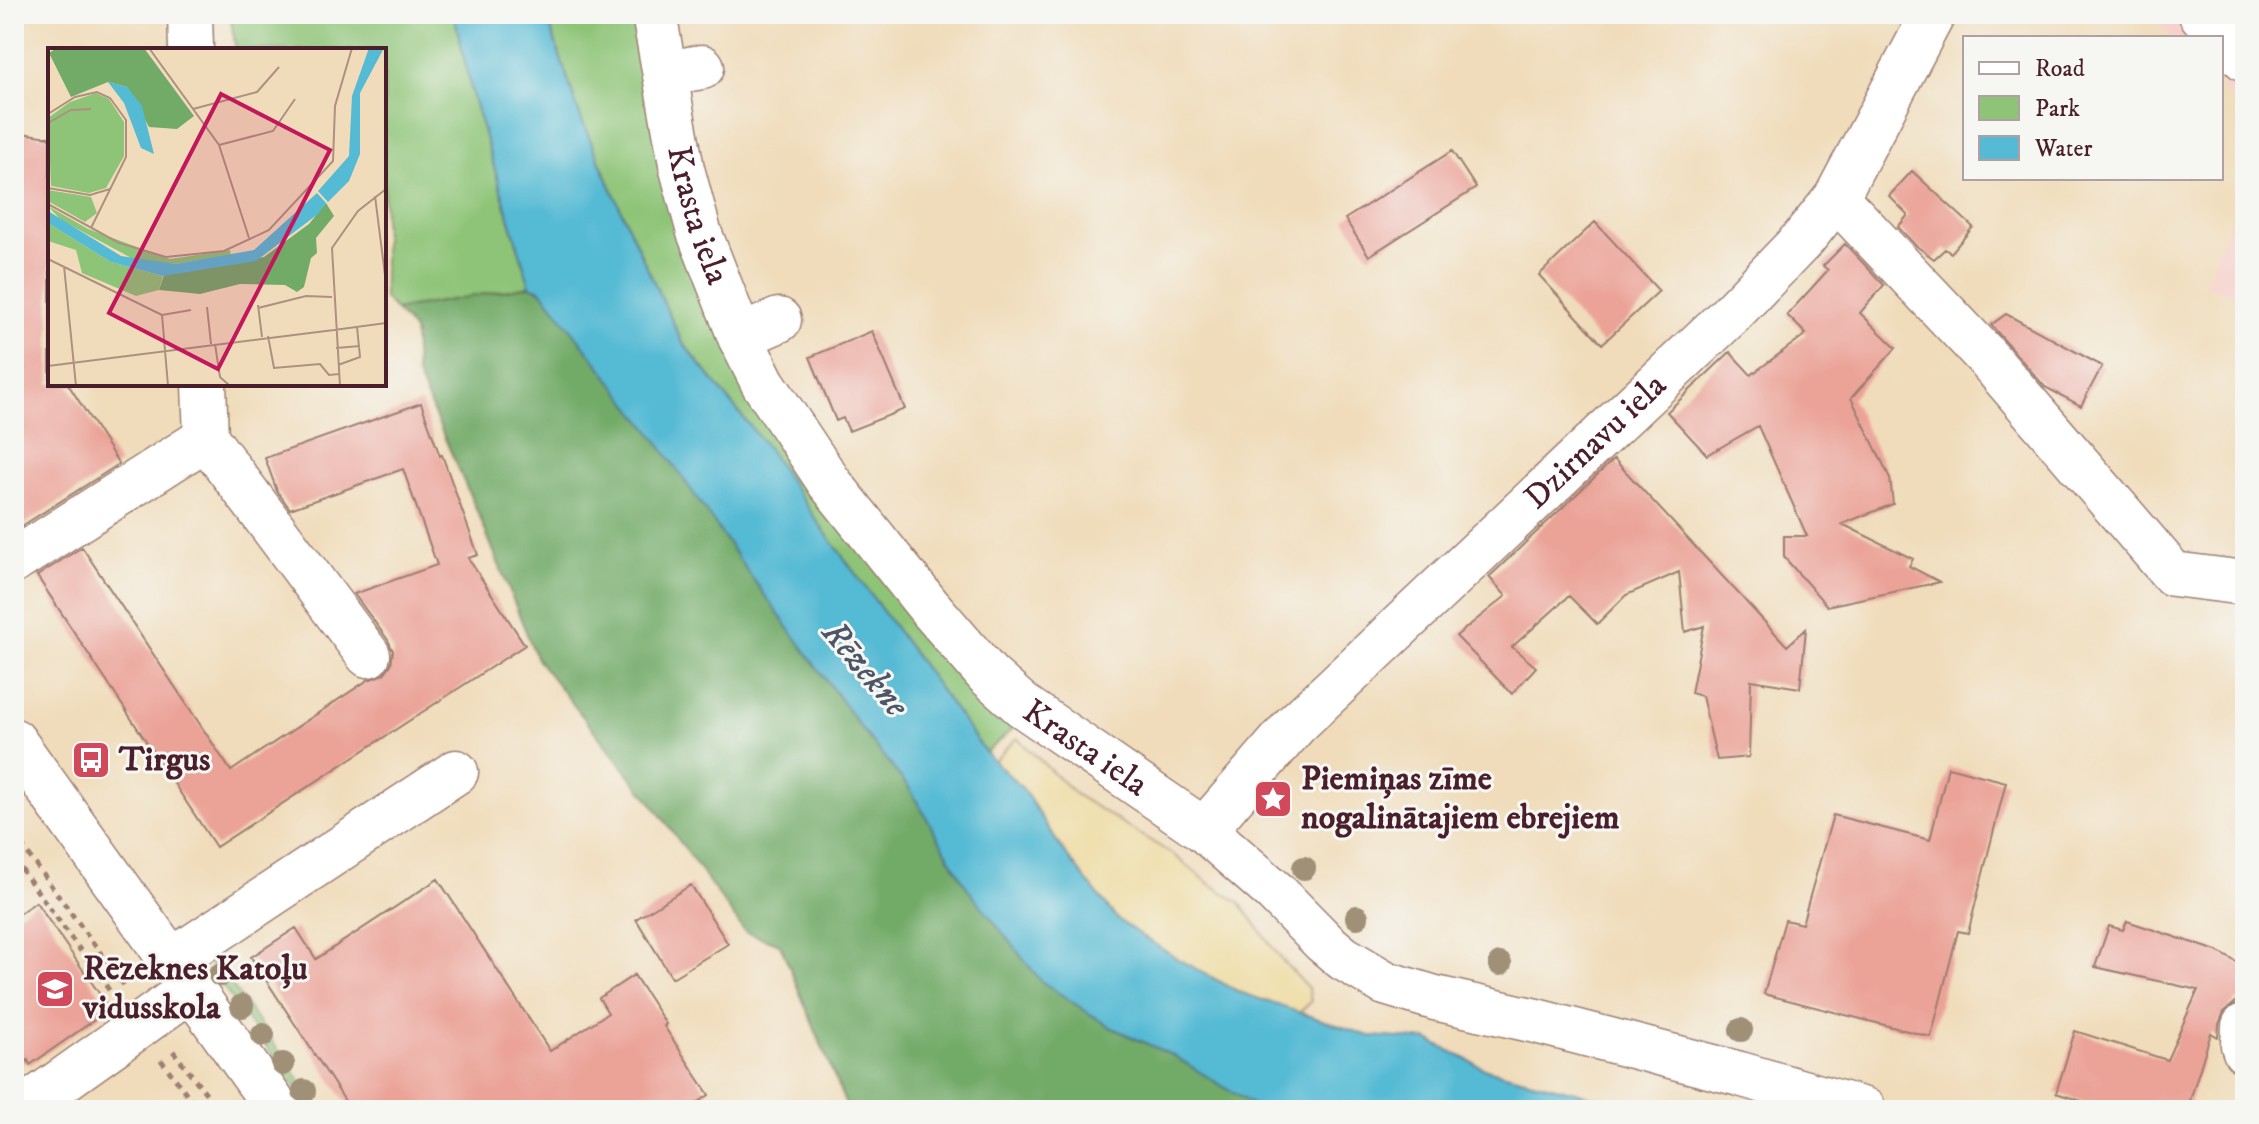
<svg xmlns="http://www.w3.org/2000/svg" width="2259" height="1124" font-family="'IM FELL DW Pica',serif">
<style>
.built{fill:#f7d0ca}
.green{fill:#8ec477;stroke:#6c7251;stroke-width:2}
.forest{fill:#72aa68;stroke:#5e644a;stroke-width:2}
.sand{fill:#eeda9e;stroke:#9c7c64;stroke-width:2}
.water{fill:#55bad4;stroke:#506c80;stroke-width:2}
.building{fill:#eba297}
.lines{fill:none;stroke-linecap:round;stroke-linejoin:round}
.minor-casing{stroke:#9d7e72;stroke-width:47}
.major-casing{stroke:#9d7e72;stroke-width:47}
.path{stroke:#9d7e72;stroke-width:5;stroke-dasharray:6 6;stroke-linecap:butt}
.minor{stroke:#fff;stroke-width:44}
.major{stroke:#fff;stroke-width:44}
.tree{fill:#a09078}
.labels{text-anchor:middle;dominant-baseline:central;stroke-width:6;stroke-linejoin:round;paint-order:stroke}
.street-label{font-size:34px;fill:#4a1f2b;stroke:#f6f6f2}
.poi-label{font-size:34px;font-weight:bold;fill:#4a1f2b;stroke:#f6f6f2;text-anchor:start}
.water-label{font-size:36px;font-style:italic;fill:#4e5566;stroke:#f6f6f2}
.inset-road{fill:none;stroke:#ae9081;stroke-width:2}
.view{fill:#c2185b;fill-opacity:0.15;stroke:#c2185b;stroke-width:4}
.inset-edge{fill:none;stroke:#4a1f2b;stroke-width:4}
</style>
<rect width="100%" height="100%" fill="#f6f6f2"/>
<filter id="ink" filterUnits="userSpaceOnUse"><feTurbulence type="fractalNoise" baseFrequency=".0125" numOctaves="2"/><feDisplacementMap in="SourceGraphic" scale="16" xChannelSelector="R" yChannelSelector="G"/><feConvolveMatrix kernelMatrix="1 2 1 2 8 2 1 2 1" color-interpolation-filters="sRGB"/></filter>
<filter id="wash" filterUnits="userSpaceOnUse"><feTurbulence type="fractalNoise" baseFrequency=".006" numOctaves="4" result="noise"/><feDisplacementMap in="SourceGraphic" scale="32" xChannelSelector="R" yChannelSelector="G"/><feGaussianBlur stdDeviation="1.8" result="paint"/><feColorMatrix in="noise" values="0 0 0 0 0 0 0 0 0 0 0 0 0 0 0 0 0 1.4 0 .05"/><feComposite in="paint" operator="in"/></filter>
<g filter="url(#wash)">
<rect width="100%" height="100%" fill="#f0dcba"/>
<path class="built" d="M2148,14h97v99l-24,-25v-50h-49z
M2245,181v117l-40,-13z"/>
<path class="green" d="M230,14h224l19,83 57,189 -135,24 -11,-12v-248h-148z
M546,14h92l56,257 325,452 -33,30 -169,-232 -51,-75 -84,-104 -42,-89 -59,-134z
M210,955l111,155h-9l-97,-135 -5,-11z"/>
<path class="forest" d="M530,286l11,4 113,146 94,136 116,160 46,57 58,100 140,137 66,30 87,54h-413l-68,-166 -35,-12 -94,-130 -114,-143 -56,-139 -65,-147 -2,-42 -19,-21z"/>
<path class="sand" d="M1017,738l58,56 100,62 35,28 30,19 42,57 26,28 3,14 -12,11 -60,-21 -60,-32 -61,-40 -55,-69 -40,-62 -29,-28z"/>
<path class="water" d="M454,14h92l35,105 59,134 42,89 84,104 51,75 169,232 37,36 40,62 55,69 61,40 60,32 130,44 59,4 58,29 159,41h-384l-87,-54 -66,-30 -67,-45 -73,-92 -58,-100 -46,-57 -116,-160 -94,-136 -113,-146 -11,-4 -57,-189z"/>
<g id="blocks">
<path class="building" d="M14,132l36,5v247h18l51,80 -105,67z
M1452,151l24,37 -107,68 -24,-37z
M1912,171l61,56 -22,26 -6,-4 -11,10 -19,-14 -17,-18 10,-12 -19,-19z
M1595,222l64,69 -57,53 -63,-69z
M1845,244l39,41 -24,28 36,35 -45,50 39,80 3,26 -51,20 71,35 -4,7 31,16 -113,24 -43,-49v-21h23l-49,-110 -51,29 -40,-43 63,-60 21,23 55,-41 -19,-19 41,-45 -5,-4z
M2006,314l96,52 -21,40 -36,-19 -54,-62z
M872,331l33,78 -56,22 -6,-13 -7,3 -26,-64z
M421,403l19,53 2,-1 36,100 -10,3 57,87 -309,202 -179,-271 45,-29 149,224 137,-91 16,-6 7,-10 2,-13 -5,-11 -34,-46 83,-29 -34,-96 -113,40 -13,-18 -12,-33z
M1614,459l173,187 19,-17 -6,59 -49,-8 -2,77 -32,3 -15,-64 -11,-3 13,-67 -19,6 -6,-60 -53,23 -29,29 -28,-28 -57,51 24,20 -24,27 -56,-58 50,-40 -17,-19z
M1948,767l58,15 -38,151 -10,-2 -27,106 -167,-43 21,-74 17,4 31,-109 97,25z
M438,879l112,172 58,-38 -9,-15 35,-23 32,49 -2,2 45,69 -22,15h-336l-100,-153 45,-29 20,31z
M691,885l37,59 -56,34 -36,-59z
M36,902l74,107 -80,56 -2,-5 -14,10v-153z
M2127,921l90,30 28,16v34l-7,-1 -14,12 -5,12 -1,13 -7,-4 -24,77h-77l-54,-17 19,-62 92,29 31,-70 -103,-23 14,-41 14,4z"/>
</g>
</g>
<g filter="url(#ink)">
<use href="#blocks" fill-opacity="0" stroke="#9d7e72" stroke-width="2"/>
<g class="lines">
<defs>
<g id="minor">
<path d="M190,14l1,36"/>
<path id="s1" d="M654,14l28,155 17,63 41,105 23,46 66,99 101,126 58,67 34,30 182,125 71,62 49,50 19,16 42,25 50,15 101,23 204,53 124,36"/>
<path d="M2201,14l44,45"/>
<path d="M665,73l37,-6"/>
<path d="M1836,198l148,156 189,220 72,9"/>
<path d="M740,337l39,-17"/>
<path d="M204,384l2,54"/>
<path d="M206,438l162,217"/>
<path d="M14,561l192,-123"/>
<path id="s2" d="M1204,830l91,-105 436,-411 73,-76 32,-40 97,-184"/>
<path d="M171,961l285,-189"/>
<path d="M2244,1026l-1,19 2,6"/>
<path d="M21,1110l170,-121"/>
</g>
<path id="major" d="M14,741l264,369"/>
</defs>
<use href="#minor" class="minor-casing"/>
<use href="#major" class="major-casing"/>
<path class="path" d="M14,835l110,150
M14,859l98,135
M173,1051l46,59
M161,1060l38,50"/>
<use href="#minor" class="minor"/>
<use href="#major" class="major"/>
</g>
<g class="tree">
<circle cx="1304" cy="868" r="12"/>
<circle cx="1357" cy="917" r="12"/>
<circle cx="1500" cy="964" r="12"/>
<circle cx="220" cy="975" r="12"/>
<circle cx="242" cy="1006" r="12"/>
<circle cx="1741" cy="1030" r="12"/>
<circle cx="263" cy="1035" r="12"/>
<circle cx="283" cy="1064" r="12"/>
<circle cx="304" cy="1091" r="12"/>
</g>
</g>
<defs>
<symbol id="bus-square" viewBox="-11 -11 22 22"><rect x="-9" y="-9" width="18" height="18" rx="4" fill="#d1495b" stroke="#f6f6f2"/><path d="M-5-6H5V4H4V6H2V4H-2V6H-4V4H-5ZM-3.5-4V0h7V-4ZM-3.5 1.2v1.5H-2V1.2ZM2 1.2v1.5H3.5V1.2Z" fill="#fff"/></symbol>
<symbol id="sight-square" viewBox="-11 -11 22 22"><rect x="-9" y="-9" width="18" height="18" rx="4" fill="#d1495b" stroke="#f6f6f2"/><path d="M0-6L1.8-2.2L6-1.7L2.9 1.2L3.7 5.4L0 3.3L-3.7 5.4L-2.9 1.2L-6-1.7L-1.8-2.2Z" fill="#fff"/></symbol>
<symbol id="school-square" viewBox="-11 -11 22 22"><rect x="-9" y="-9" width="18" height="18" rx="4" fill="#d1495b" stroke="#f6f6f2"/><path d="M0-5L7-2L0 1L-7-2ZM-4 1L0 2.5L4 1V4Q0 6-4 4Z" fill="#fff"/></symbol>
</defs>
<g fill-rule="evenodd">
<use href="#bus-square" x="69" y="738" width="44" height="44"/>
<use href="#sight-square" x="1251" y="777" width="44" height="44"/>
<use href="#school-square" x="33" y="967" width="44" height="44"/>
</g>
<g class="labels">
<g class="street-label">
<text stroke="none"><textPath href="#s1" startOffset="206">Krasta iela</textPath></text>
<text stroke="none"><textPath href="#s2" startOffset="552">Dzirnavu iela</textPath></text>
<text stroke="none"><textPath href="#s1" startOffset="878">Krasta iela</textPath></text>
</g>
<g class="poi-label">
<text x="119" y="760">Tirgus</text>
<text x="1301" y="779">Piemiņas zīme<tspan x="1301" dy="39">nogalinātajiem ebrejiem</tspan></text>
<text x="83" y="969">Rēzeknes Katoļu<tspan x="83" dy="39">vidusskola</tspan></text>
</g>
<g class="water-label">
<text transform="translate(865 669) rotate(50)">Rēzekne</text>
</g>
</g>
<g transform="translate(48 48)">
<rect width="338" height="338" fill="#f0dcba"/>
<path d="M48,45l13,6 15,23v34l-18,32 -17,5 -38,-7 -3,-68 22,-16zM0,142l43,7 6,16 -12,9 -37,-21zM0,158l40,23 82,30 60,-9 1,5 -55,9 -39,-3 -76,-41zM0,175l63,39 52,14 -4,14 -23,6 -54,-23 -6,-23 -28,-9z" fill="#8ec477"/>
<path d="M9,0h87l50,68 -17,13 -28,-2 -22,-40 -19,-5 -37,15 -22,-44zM278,155l8,13 -18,22 1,15 -6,5 -7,29 -7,5 -12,-7 -45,-1 -40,10 -41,-4 5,-15 100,-18 45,-33z" fill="#72aa68"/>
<path d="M321,0h15l-24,45v61l-11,27 -21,21 -10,-11 31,-35 3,-60zM60,34l19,5 15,19 12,48 -13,-6 -17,-45zM269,145l9,10 -8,11 -62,47 -93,15 -52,-14 -63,-39v-12l73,45 55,8 78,-14z" fill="#55bad4"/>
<path class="inset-road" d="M101,0l70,97 30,93M145,61l64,-17 22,-25M0,66l27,-17 22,-5 13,6 16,22v37l-35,71M0,75l23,-13 20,-1M171,97l54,-14 22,-32M0,140l42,7 20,-6M327,148l11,87M0,156l71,39 47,14 58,-6 45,-21 64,-69 2,-55 17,-58M0,211l114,56M16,218l12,120M210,257l4,32M159,259l4,37M210,260l48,-12 26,1M114,267l6,71M114,267l29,-5M286,282l52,-7M220,288l6,32 46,-4 9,11 10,-1M167,296l5,33 10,9M288,300l24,-2M290,317l22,-8 -3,-30M0,318l286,-36M292,338l-8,-138 26,-37 28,-22"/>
<path class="view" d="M173,46l109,56 -112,219 -109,-56z"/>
<rect width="338" height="338" class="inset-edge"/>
</g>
<rect width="2259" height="1124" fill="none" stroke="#f6f6f2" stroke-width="48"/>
<rect x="1963" y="36" width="260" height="144" fill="#f6f6f2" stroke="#b1a0a2" stroke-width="2"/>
<rect x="1979" y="62" width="40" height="12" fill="#ffffff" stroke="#b1a0a2" stroke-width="2"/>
<text x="2035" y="76" font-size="24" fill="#4a1f2b">Road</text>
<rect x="1979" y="96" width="40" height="24" fill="#8ec477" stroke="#b1a0a2" stroke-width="2"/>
<text x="2035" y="116" font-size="24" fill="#4a1f2b">Park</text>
<rect x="1979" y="136" width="40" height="24" fill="#55bad4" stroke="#b1a0a2" stroke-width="2"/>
<text x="2035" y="156" font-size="24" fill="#4a1f2b">Water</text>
</svg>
